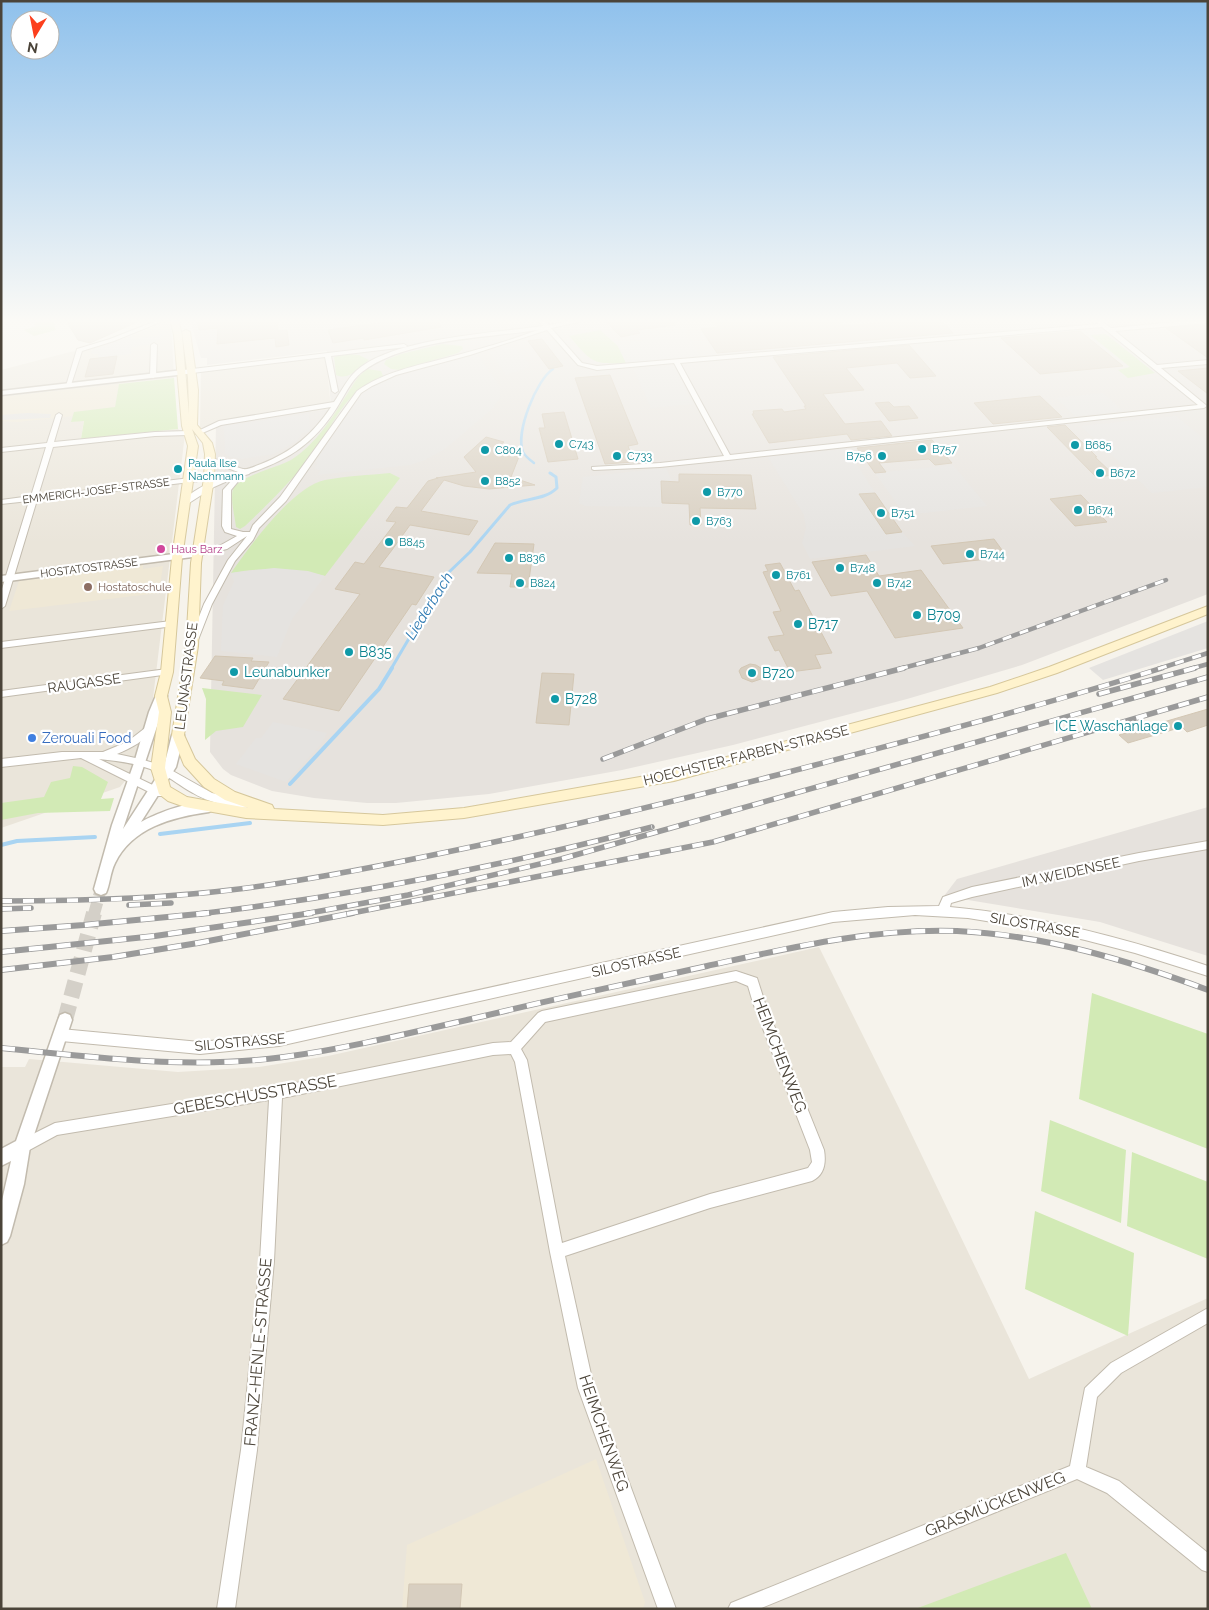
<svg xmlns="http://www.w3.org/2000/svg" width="1209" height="1610" font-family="Raleway,sans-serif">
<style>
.residential{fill:#eae5da}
.industrial{fill:#e6e2dd}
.education{fill:#efe8d6}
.green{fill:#d2eab5}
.parking{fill:#e5e3e0}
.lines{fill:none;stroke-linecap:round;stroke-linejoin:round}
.stream-far2{stroke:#a9d4f2;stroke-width:2.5}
.stream-far1{stroke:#a9d4f2;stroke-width:3}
.stream{stroke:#a9d4f2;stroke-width:4}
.building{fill:#d8cfc1;stroke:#d3c7b4}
.tertiary-tunnel-far1{stroke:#d4d0c8;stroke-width:12;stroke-dasharray:12 6;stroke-linecap:butt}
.tertiary-tunnel{stroke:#d4d0c8;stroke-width:16;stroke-dasharray:16 8;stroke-linecap:butt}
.minor-casing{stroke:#c2bbae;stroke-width:2}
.tertiary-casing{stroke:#c2bbae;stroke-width:3}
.secondary-casing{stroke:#d6c79b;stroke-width:2}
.minor{fill:#fff;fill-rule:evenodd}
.tertiary{fill:#fff;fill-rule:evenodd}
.secondary{fill:#fff3cd;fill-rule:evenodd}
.rail-far2-casing{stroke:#9a9a9a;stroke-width:4.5}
.rail-far1-casing{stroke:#9a9a9a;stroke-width:5.5}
.rail-casing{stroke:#9a9a9a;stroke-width:6}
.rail-far2{stroke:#fff;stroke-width:3;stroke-dasharray:9;stroke-linecap:butt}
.rail-far1{stroke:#fff;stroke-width:4;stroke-dasharray:11;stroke-linecap:butt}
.rail{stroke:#fff;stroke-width:4.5;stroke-dasharray:14;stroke-linecap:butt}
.culture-dot{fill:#0f9aa8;stroke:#fff;stroke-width:2}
.hotel-dot{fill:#d1479c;stroke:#fff;stroke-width:2}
.education-dot{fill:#8d6e63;stroke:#fff;stroke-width:2}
.shop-dot{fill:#3f7fe0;stroke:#fff;stroke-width:2}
.labels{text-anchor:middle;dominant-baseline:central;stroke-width:4.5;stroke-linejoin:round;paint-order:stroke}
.far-culture-label{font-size:11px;fill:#0d838f;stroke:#fff;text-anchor:start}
.far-street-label{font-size:11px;fill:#4b4439;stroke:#fff}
.far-hotel-label{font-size:11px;fill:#b23c85;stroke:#fff;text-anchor:start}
.far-education-label{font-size:11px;fill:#785e54;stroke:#fff;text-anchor:start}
.culture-label{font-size:14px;fill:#0d838f;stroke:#fff;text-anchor:start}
.street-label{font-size:14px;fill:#4b4439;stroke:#fff}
.shop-label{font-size:14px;fill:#366cbe;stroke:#fff;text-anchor:start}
.water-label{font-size:15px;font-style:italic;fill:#2e7ab2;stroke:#fff}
.near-street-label{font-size:16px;fill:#4b4439;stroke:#fff}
</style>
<rect width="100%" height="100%" fill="#f6f3ec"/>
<path class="residential" d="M171,323l3,55 -55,6 -4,23 -44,15 13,-2 -3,19 97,-10 7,5 -39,322 -26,31 -119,41v-458l69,-18 20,-3 33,-10 35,-14z
M326,356l5,53 -131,19 1,-57z
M819,947l80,161 130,271 179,-81v311h-1207v-542h24l4,-8 149,13 81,-5 69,-11z"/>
<path class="industrial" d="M190,319h1018v275l-186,71 -115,34 -174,46 -111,25 -133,24 -93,9h-29l-53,-5 -42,-7 -41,-16 -8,-6 -13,-17 6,-328 115,-15 -4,-58 -120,14v-7h-6z
M1208,807v149l-108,-34 -156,-26 13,-17z"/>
<path class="education" d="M119,384l-4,23 -41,5 -1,4 -55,6 -17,-1v-24z
M143,565v4l20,-3 -4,27 -150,18 10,-30z
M596,1459l49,143 -2,7h-241l5,-64z"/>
<path class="green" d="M27,319h25l4,11 -22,6 -10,-6 12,-4 -5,-6h-8z
M600,330l18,16 8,17c-35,2 -35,-2 -57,-27z
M1106,334l49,39 -27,5 -10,-8 12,-3 -40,-32z
M442,344l20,2 1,3 -5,4 -58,17 -9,-1 -7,-5 2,-4 15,-6z
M345,354l14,1 10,5c-11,8 -19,21 -33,15l-2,-18z
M367,369l14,2 2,5c-42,19 -45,43 -70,77 -20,27 -44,50 -68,73l-5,3 -4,-2c-1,-10 -6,-27 -3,-38 5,-12 45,-22 58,-29 30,-19 48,-54 67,-83z
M174,378l4,51 -97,10 3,-18 -13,1 3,-10 41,-5 4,-23z
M390,473l10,5 -75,98c-30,-8 -64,-9 -94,-3 19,-27 61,-86 94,-93 21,-4 44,-5 65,-7z
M202,688l60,7 -19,32 -27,4 -11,9 1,-41z
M73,766l9,1 26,15 -7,17 13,-1 -4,13 -72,2 -37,7v-17l43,-6 7,-15 19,-4z
M1092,993l116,41v115l-129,-50z
M1050,1120l76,30 -5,73 -80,-32z
M1132,1152l76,30v77l-81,-33z
M1035,1211l99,42 -6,83 -103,-47z
M1066,1553l26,56h-177z"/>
<path class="parking" d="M446,319h56l2,2 -59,9 -7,-10z
M987,319h99l1,2 -6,4 -81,6z
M684,330l16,26 -74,7 -8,-17 32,-7 20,-8z
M162,335l-2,4 -12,6 -16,2 -1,7 -33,4v-4h-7l1,-4 40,-14 1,3z
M509,347l9,2 12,16 -2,3 -22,7 -17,-23z
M477,354l23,33v10l-7,11 -48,41 -20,11 -15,5 -92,10 3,-5 -7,-1 4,-6 -3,-1 48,-70 11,-7 25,-9z
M674,366l19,38 -42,4 -17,-38z
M1103,393l20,18 -48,5 -19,-18z
M27,413l24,1 -1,4 -49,2v-5z
M309,414l1,18 -8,1 -4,7 -24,14 -33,5 -13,-3 -3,-3 -1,-27z
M1176,416l32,26v45l-56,6 -71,-67z
M847,449l28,44 -15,1 26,40 16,-2 13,14 -105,13 -8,-16 4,-15 -2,-13 -36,-58z
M953,465l34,41 -82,9 -30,-42z
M666,468l6,13h-11l1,26 -77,-1 -6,-3 4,-26z
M274,568l34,3 17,5 -33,43 -15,38 -56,-6 2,-46 11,-23 -3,-9z
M1208,621v27l-105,32 -14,-12z
M273,722l54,11 -6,11 -35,38 -50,-18 20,-26h5z"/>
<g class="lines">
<path class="stream-far2" d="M534,463c-4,-3 -9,-7 -11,-11 -8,-20 14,-73 30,-83
M550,473l2,1"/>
<path class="stream-far1" d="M391,669l56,-95 23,-22 40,-47c16,-7 35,-5 47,-17l-1,-11 -6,-4"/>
<path class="stream" d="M290,784l89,-95 13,-21
M160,834l90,-11
M1,845l16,-4 78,-4"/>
</g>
<path class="building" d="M65,319h79l-54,24 -12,-3z
M205,319h72l1,12 9,-1 2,15 -13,2 -1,-9 -58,6 1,-16 -19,2 -2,-10z
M408,319h28l5,8 -77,13v-2l-31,5 -5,-13z
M603,319h72v6l-38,5 3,3 -19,4z
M713,319h86l1,3 37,-3 6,7 60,-5 3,2 35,-3 12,13 -236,20 -16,-24 17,-2z
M1208,325v33l-42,-30z
M1080,331l43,35 -83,8 -39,-36z
M542,339l21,27 -14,3 -21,-28z
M909,345l27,31 -26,2 -13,-15 -51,5 18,22 -41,4 22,30 36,-3 11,15 -41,4 -4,-6 -78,9 -17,-29h2l-1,-3 29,-2 2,3 22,-3 -2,-3h2l-33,-49z
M117,356l-4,18 -28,3 5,-18z
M1208,368v26l-30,-23z
M610,375l28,69 -10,2 6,16 -29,2 -30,-86z
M1040,396l22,21 -69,7 -19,-21z
M889,402l5,5 15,-1 9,12 -29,3 -14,-18z
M564,412l14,47 -30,3 -9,-34h6l-3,-14z
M1065,425l32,32h-2l19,18 -18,2 -49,-50z
M486,437l18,5 -11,9 27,3 -9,23 24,8 -46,4 -25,-3 -20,-6 -23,31 57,10 -9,14 -59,-10 -18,25 -13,17 55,10 -18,28 -4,-1 -73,107 -56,-12 77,-105 -25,-5 20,-27 9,2 32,-42 -10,-1 10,-14 11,1 21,-27 10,-3h-2l40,-6 -12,-15z
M932,440l20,23 -17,2 -6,-6 -50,4 7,9 -11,1 -18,-25z
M679,474l72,1 5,34 -56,-1 1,17h-11l-1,-21 -27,-1 -1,-22 18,1z
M875,493l27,39 -16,2 -27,-40z
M1081,495l26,27 -32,4 -25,-27z
M994,539l8,11h-2l5,7 -62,7 -12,-18z
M495,543l39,1 -6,43h-18l2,-13 -35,-1z
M866,555l13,21 42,-6 42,58 -68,10 -28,-47 -36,5 -19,-34z
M780,563l15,28 4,-1 33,63 -17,2 6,13 -31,4 -11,-22 -4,1 -7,-14 16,-2 -11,-23 8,-1 -18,-39 5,-1 -3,-6z
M215,656l38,2 -2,3 18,1 -16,27 -31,-4 2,-4 -24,-3z
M750,664l6,1 8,5v8l-12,4 -10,-4 -3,-7 2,-3z
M542,673l32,1 -5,51 -33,-2z
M1208,709v16l-21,7 -5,-5 -54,16 -9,-8z
M409,1584h53l-2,25h-53z"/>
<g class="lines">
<path class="tertiary-tunnel-far1" d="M94,914l7,-25"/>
<path class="tertiary-tunnel" d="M65,1020l29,-107"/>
<defs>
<path id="minor" d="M161,319h7l-54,22 -32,10 -11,34 -5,1 11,-37 33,-10z
M537,319h6l6,6 32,-6h11l-41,9 31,35 15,3 502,-42 -6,-5h6l12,9 97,-9v4l-93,8 42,34 51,-5v4l-47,4 46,38 -3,2 -476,52 -68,7 -66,3 -2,-1v-2l68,-4 64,-7 -50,-93 -77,7 -19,-5 -31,-35 -77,25 -74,20 -24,11 -11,7 -75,108 -27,27 -6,12 -18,21 -23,43 -14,36 -4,3 -3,-1 -1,-2 14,-36 24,-44 19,-24 -20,13 -30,7 -4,-2 28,-9 16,-9 -12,-4 -3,-6 1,-36 11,-12 -20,9 -25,16 -7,-2c15,-15 37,-22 56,-29l-31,-12c7,-5 26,7 36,9 5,1 12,-3 18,-5 31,-12 52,-30 70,-57l-110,18 -21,9 -2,-1v-2l21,-10 115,-19c7,-10 13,-23 22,-31 36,-33 138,-38 187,-45zM1102,327l96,78 -468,50 -50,-92zM538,330c-29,11 -61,20 -92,28 -31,8 -62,14 -89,33l-77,106 -27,28 -3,7h-7l-12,-3v-39l10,-12 1,-2 7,-2 1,-1c40,-14 63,-29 86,-64 8,-12 15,-29 26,-37 43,-33 124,-34 176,-42z
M154,343l3,2 -1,31 -3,2 -3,-2 1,-31z
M404,344l3,2 -1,1 -75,9 7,35 -3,2 -3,-2 -7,-34 -133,16 -3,-2 3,-2z
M59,413l3,2 -8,27 101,-10 33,-1 3,2 -3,2 -33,1 -102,11 -15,49 178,-21 3,2 -3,2 -179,21 -32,106 -4,3v-17l28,-91 -28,3v-4l30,-4 15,-49 -45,5v-4l46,-5 9,-28z
M171,621l3,1v4l-173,22v-6z
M167,669l3,1 1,2 -1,2 -169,23v-6z
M149,725l5,3c-9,13 -23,20 -37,26l23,5 24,7 48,27 37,8 1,3 -1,3c-7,2 -13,0 -20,-1 -12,-3 -25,-6 -36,-13 -12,-6 -21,-15 -33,-20 -19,-9 -40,-12 -61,-14l64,31 2,3 -2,3h-6l-76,-38 -80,9v-8l61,-7h41l24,-10z
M1208,841v8l-69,12 -167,36 -21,6 -1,4c88,8 175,31 258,59v10l-73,-23 -50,-13 -50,-11 -67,-11 -53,-3 -82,7 -554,124 -79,8 -139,-13 -4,-2 -2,-4 2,-4 4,-2 139,13 79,-8 554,-122 55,-5 51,-1 4,-9 29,-10 167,-34z
M736,971l21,7 8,25 59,147c2,12 1,25 -12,31l-102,27 -145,48 29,132 82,221h-18l-80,-221 -28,-136 -35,-190 -4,-8 -18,1 -211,43 -8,163 -17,189 -22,159h-18l24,-159 19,-189 9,-161 -212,35 -35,19 -5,-2 -2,-5 2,-5 38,-19 221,-36 217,-44 18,-1 27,-29 4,-2zM736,981l12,5 5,17 57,147 2,12 -4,6 -98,26 -148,49 -35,-183 -6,-11 24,-27z
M1208,1308v15l-87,50 -24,24 -11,70 33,14 89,72v19l-6,-2 -95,-77 -30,-14 -318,130h-31l3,-6 339,-137 15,-78 26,-25z"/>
<path id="tertiary" d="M192,369l4,2 -1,2 -194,22v-4z
M197,551l5,3 -2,2 -199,26v-6z
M161,692l6,4 -44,133 41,-63 8,-31 6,-4 6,4 -8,32 -35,55c17,-9 54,-24 72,-18l2,3 -2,3 -4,2c-37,5 -77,16 -94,51 -5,10 -5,21 -9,30l-5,2 -5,-2 -2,-4 18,-64 22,-62 15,-51 8,-19z
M65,1013l5,2 2,5 -42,127 -6,37 -14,52 -3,6 -6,3v-40l10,-44 -10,5v-17l15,-8 42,-121 2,-5z"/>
<path id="secondary" d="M170,319h8l4,16 7,79 -1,-36 -6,-46 4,-2 4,2 8,58 -1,35 15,18 3,11 -1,24 -13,85 -3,83 -14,89 11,24 19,20 21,13 37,13 2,4 109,6 81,-7 210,-37 316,-84 59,-20 159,-61v8l-151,59 -60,20 -323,88 -210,37 -81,7 -137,-7 -61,-11 -17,-6 -9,-7 -8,-26 8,-56 -4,-16 6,-24 11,-114 16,-112 -6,-20 -8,-91zM192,429l11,14 2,11 -1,24 -13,85 -5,83 -14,89 12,30 20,22 21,13 23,8 -61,-11 -17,-10 -5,-19 6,-56 -4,-16 6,-24 9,-114 16,-112z"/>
</defs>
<use href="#minor" class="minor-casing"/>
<use href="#tertiary" class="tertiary-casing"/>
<use href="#secondary" class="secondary-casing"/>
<use href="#minor" class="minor"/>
<use href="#tertiary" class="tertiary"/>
<use href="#secondary" class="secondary"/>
<defs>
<path id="rail-far2" d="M899,669l80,-21 187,-68
M1158,669l50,-16
M1190,669l18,-5"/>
<path id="rail-far1" d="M1099,694l96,-26
M603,759l104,-40 197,-51
M1,901c80,0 159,-2 238,-12 64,-8 126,-20 189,-33 117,-24 233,-51 349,-81 129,-34 258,-67 385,-107
M129,905l42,-2
M1,909l30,-1
M198,914c154,-18 304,-48 454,-87
M304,914l104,-19 153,-36 647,-182
M347,914l366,-72 495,-145"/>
<path id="rail" d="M1,931l83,-6 125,-12
M1,952l154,-16 157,-23
M1,970l112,-13 85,-14 155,-30
M1,1048c94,9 189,22 283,9 67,-9 134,-26 200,-41 74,-18 148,-33 223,-50 82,-18 165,-38 250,-35 87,4 170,29 251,59"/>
</defs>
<use href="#rail-far2" class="rail-far2-casing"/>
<use href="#rail-far1" class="rail-far1-casing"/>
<use href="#rail" class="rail-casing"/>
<use href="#rail-far2" class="rail-far2"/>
<use href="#rail-far1" class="rail-far1"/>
<use href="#rail" class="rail"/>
</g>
<linearGradient id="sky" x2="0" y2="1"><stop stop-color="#8fc1ec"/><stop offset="0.59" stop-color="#fbfaf6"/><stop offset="1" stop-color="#fbfaf6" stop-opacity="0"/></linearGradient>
<rect width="1209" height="544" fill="url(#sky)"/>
<g class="culture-dot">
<circle cx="559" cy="444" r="5"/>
<circle cx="1075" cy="445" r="5"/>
<circle cx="922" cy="449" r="5"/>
<circle cx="485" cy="450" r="5"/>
<circle cx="617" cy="456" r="5"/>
<circle cx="882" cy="456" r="5"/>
<circle cx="178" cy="469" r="5"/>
<circle cx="1100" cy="473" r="5"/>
<circle cx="485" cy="481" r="5"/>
<circle cx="707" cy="492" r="5"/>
<circle cx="1078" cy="510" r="5"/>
<circle cx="881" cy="513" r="5"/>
<circle cx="696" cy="521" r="5"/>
<circle cx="389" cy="542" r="5"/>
<circle cx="970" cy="554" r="5"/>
<circle cx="509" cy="558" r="5"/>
<circle cx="840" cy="568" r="5"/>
<circle cx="776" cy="575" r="5"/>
<circle cx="520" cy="583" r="5"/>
<circle cx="877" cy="583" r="5"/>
<circle cx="917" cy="615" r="5"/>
<circle cx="798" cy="624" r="5"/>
<circle cx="349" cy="652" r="5"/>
<circle cx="234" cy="672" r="5"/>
<circle cx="752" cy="673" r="5"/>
<circle cx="555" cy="699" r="5"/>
<circle cx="1178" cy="726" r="5"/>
</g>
<circle class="hotel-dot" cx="161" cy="549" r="5"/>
<circle class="education-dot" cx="88" cy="587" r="5"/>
<circle class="shop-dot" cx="32" cy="738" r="5"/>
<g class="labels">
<g class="far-culture-label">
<text x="569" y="444">C743</text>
<text x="1085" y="445">B685</text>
<text x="932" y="449">B757</text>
<text x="495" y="450">C804</text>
<text x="627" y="456">C733</text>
<text x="872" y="456" text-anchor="end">B756</text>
<text x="188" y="463">Paula Ilse<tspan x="188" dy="13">Nachmann</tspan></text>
<text x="1110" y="473">B672</text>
<text x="495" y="481">B852</text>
<text x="717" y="492">B770</text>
<text x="1088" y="510">B674</text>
<text x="891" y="513">B751</text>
<text x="706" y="521">B763</text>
<text x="399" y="542">B845</text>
<text x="980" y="554">B744</text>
<text x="519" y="558">B836</text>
<text x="850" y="568">B748</text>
<text x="786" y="575">B761</text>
<text x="530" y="583">B824</text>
<text x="887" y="583">B742</text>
</g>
<g class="far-street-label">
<text transform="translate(96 491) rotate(-7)">EMMERICH-JOSEF-STRASSE</text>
<text transform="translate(89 568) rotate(-7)">HOSTATOSTRASSE</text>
</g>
<g class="far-hotel-label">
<text x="171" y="549">Haus Barz</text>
</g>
<g class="far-education-label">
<text x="98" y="587">Hostatoschule</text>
</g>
<g class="culture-label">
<text x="927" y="615">B709</text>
<text x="808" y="624">B717</text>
<text x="359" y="652">B835</text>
<text x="244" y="672">Leunabunker</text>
<text x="762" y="673">B720</text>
<text x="565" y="699">B728</text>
<text x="1168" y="726" text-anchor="end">ICE Waschanlage</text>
</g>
<g class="street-label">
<text transform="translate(186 676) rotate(-83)">LEUNASTRASSE</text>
<text transform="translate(84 683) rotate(-8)">RAUGASSE</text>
<text transform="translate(746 755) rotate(-14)">HOECHSTER-FARBEN-STRASSE</text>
<text transform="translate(1071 872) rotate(-12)">IM WEIDENSEE</text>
<text transform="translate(1035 925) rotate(10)">SILOSTRASSE</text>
<text transform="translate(636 962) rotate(-13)">SILOSTRASSE</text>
<text transform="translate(240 1042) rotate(-5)">SILOSTRASSE</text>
</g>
<g class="shop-label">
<text x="42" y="738">Zerouali Food</text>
</g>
<g class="water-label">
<text transform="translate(429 606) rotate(-58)">Liederbach</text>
</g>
<g class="near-street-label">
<text transform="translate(780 1055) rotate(69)">HEIMCHENWEG</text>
<text transform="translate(255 1095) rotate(-10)">GEBESCHUSSTRASSE</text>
<text transform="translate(258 1352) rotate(-85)">FRANZ-HENLE-STRASSE</text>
<text transform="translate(604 1433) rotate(71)">HEIMCHENWEG</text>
<text transform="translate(995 1504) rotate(-22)">GRASMÜCKENWEG</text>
</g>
</g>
<rect width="1209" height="1610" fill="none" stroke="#4b4439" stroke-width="5"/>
<g transform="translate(35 35) rotate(190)"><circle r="24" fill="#ffffff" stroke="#b7b4b0"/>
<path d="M0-4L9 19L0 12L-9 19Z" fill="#fc3f1d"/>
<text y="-8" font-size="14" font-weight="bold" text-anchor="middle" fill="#4b4439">N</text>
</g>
</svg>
